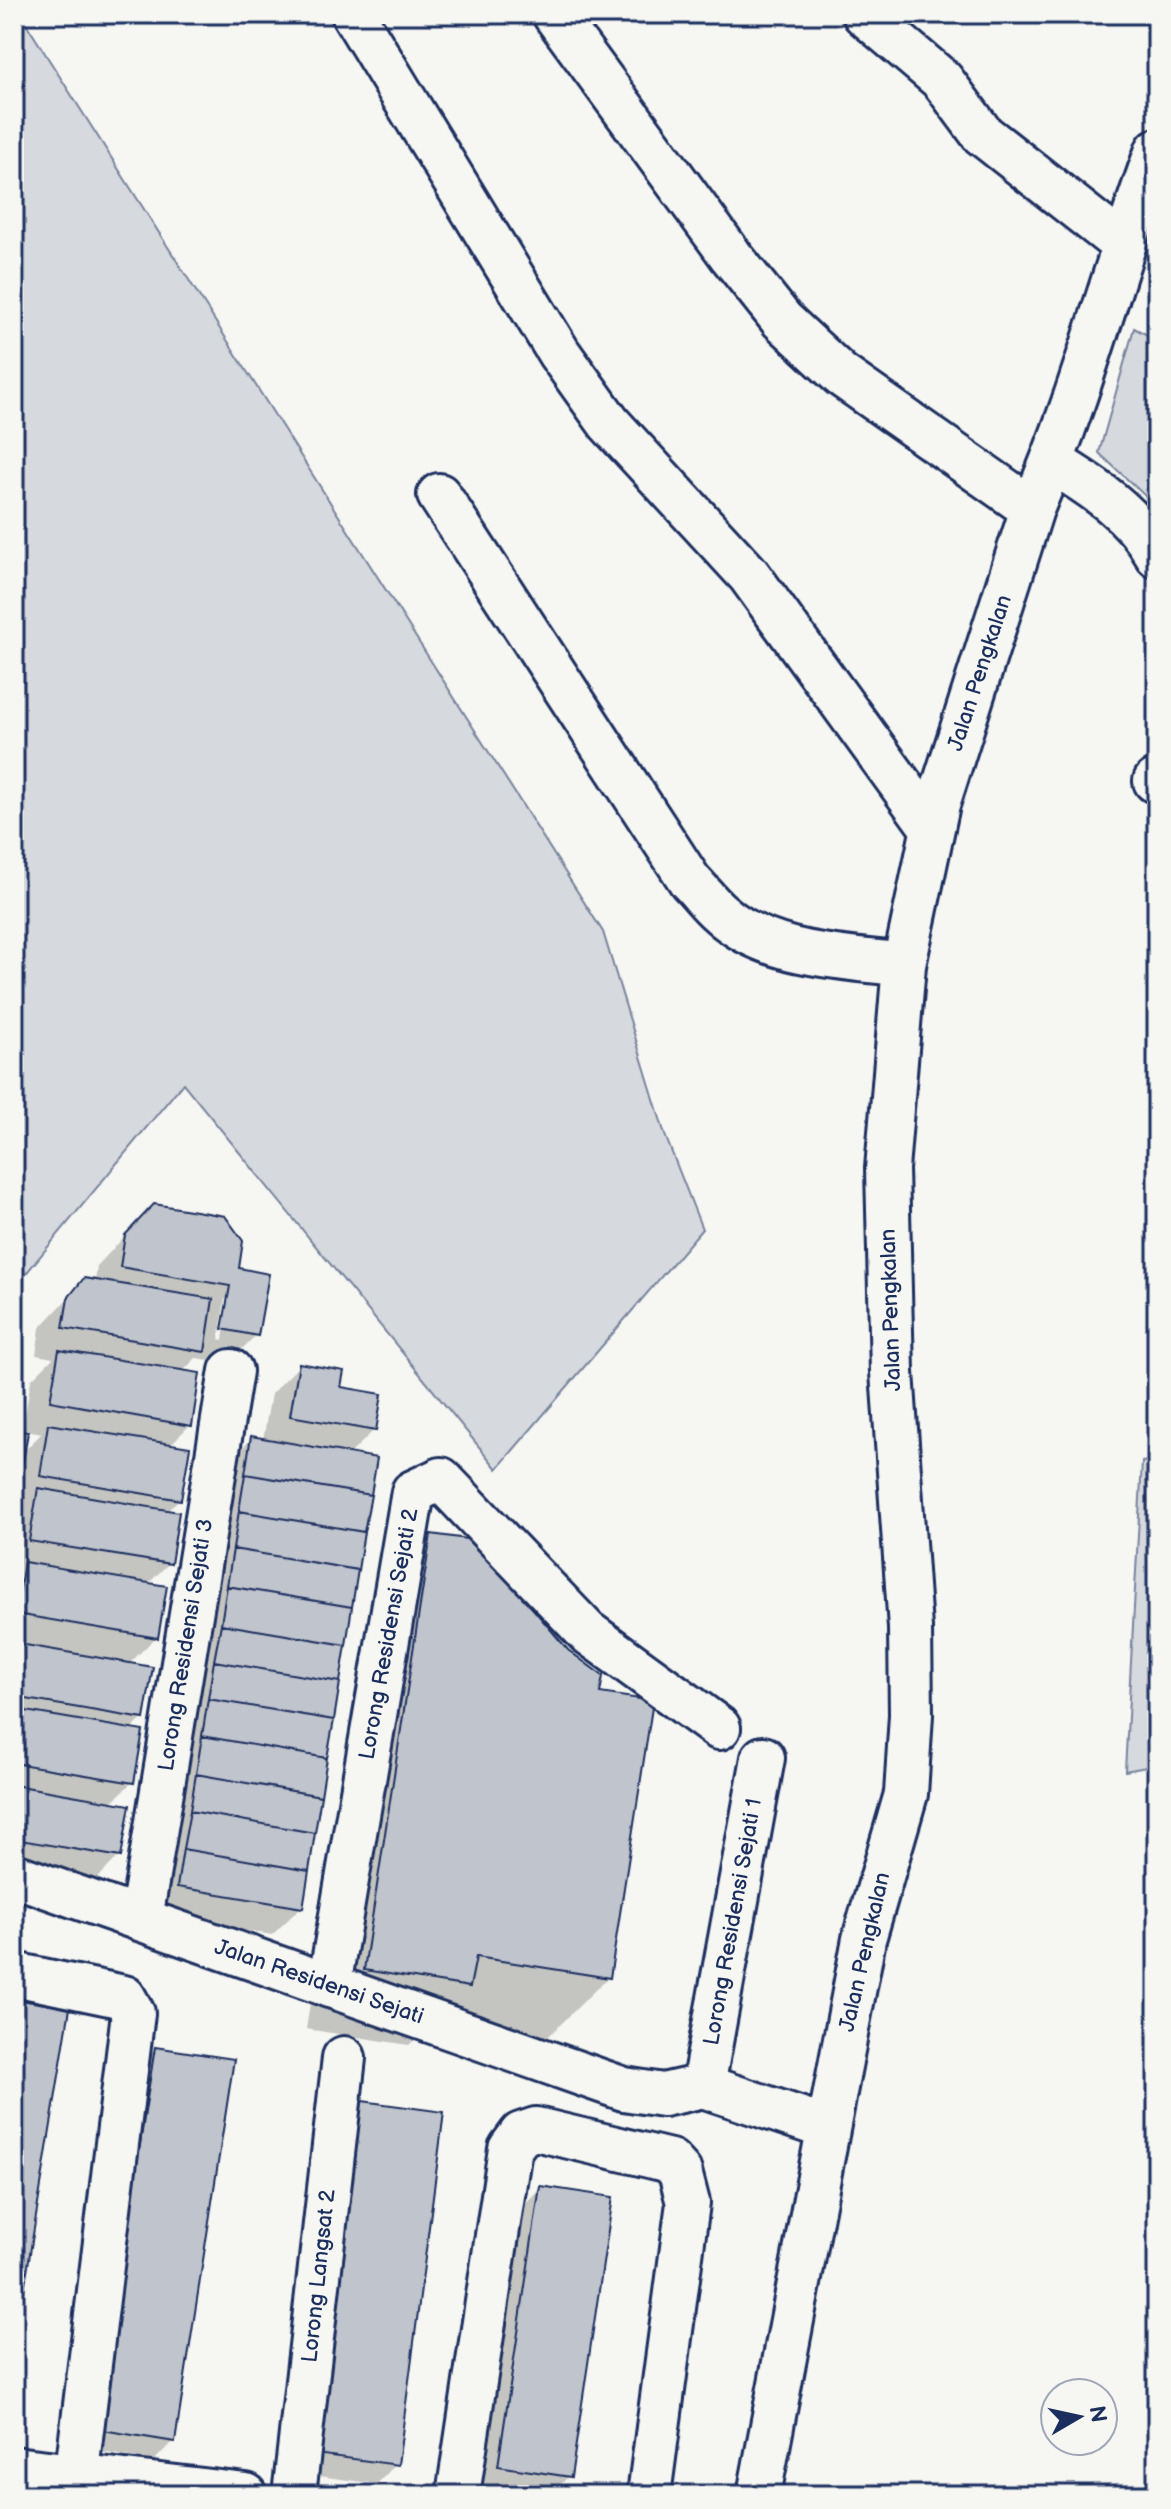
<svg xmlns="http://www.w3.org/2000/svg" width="1171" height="2509" font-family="'Balsamiq Sans',sans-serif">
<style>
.green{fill:#d6d9dd;stroke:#78849e;stroke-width:2}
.shadow{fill:#0003;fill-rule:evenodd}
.building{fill:#c0c4cd;stroke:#1b2f5e;stroke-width:2}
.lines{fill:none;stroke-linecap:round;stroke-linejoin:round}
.minor-casing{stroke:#1b2f5e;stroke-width:48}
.minor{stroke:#f6f6f2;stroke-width:42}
.labels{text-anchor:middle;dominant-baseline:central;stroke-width:7;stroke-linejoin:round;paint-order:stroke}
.street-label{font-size:22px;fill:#1b2f5e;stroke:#f6f6f2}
</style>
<rect width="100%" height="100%" fill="#f6f6f2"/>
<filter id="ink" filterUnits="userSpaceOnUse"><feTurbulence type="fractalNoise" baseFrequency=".0125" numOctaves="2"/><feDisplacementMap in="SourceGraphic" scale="16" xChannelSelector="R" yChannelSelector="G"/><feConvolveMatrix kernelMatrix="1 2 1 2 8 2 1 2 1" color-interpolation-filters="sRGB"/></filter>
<g filter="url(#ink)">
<path class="green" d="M14,14h6l583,918 62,203 37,94 -205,240 -314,-386 -169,205z
M1134,328l23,12v167l-58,-54z
M1157,1460v305l-32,6 17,-309z"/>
<path class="shadow" d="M126,1235l111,35 19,65 -28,28 -32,-5 -14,14 8,53 -21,21 10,53 -13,13 3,51 -22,22 9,52 -27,27 14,54 -13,13 2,51 -22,22 9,52 -28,29 -77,-13v-297l4,-4h-4v-57l9,-9 -9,-1v-72l8,1 9,-53 22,-22 -17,-3 4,-27 45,-48 10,2 2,-16zM225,1299h4l-6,41 -4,-1zM26,1430l16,3 -19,19z
M299,1366l40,22 35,42 -25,25 -48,452 -29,28 -123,-20 75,-448 28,-29 11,2 8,-46z
M432,1536l135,115 31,44 10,282 -60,60 -112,-18 -27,26 -103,-16 67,-433z
M156,2049l17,392 -19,20 -76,-13 58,-380z
M363,2103l33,361 -19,20 -80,-11 47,-350z
M540,2188l29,288 -19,19 -70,-10 41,-277z"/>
<path class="building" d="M154,1204l71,12 18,25 -4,27 30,6 -11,62 -36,-7 8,-43 -110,-19 5,-32z
M84,1278l129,21 -8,53 -142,-24 5,-30z
M59,1350l141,23 -8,53 -142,-25z
M299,1363l45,8 -3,16 41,7 -6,37 -86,-15z
M48,1424l142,23 -9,53 -141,-24z
M14,1430l14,2 -14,83z
M251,1436l126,22 -6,37 -126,-21z
M245,1474l126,21 -7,37 -125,-21z
M38,1488l141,24 -8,52 -142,-23z
M239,1511l125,21 -6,38 -125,-21z
M431,1534l43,6 94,110 35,26 -3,17 53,8 -43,277 -134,-21 -6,30 -106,-17z
M233,1549l125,21 -6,37 -125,-21z
M24,1562l143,24 -9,52 -142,-24z
M227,1586l125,21 -6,38 -125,-21z
M221,1624l125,21 -6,37 -126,-21z
M14,1643l139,24 -9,52 -130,-22z
M214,1661l126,21 -6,38 -126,-21z
M208,1699l126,21 -7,38 -125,-22z
M14,1709l129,22 -9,52 -120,-20z
M202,1736l125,22 -6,38 -125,-22z
M196,1774l125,22 -6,37 -125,-22z
M14,1785l116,20 -9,52 -107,-18z
M190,1811l125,22 -6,38 -126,-22z
M183,1849l126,22 -6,37 -126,-21z
M14,1999l56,9 -56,343z
M155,2047l79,12 -59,383 -79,-13z
M362,2101l82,11 -46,353 -83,-11z
M540,2186l73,11 -42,280 -73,-11z"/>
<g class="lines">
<defs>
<path id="minor" d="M353,14l206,339 50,70 140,152 183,253
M554,14l177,242 51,64 59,55 191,134
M864,14l78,66 40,54 140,110
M1052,462c40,24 83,52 105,94
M439,495l251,386c10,10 19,23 30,32 48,44 124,44 184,52
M1155,781l2,-1
M14,1875l610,214 39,6 40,-9 125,42
M141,1919l90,-548
M14,1974l110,23 9,16 -59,482
M329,1986l84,-494 28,-13 146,153 132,96
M703,2086l60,-328
M14,2468l232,27
M294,2495l50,-437
M458,2495l52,-346 11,-15 15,-5 134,32 10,11 8,31 -39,292
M759,2495l105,-556 42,-145 5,-79 -1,-87 -18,-256 -5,-203 17,-204 34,-161 94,-295c51,-116 81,-241 125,-359"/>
</defs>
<use href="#minor" class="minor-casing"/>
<use href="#minor" class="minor"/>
</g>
</g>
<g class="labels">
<g class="street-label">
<text transform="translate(980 673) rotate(-72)">Jalan Pengkalan</text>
<text transform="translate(891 1310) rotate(-92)">Jalan Pengkalan</text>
<text transform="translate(389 1634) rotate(-80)">Lorong Residensi Sejati 2</text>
<text transform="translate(186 1645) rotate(-81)">Lorong Residensi Sejati 3</text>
<text transform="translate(733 1922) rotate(-80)">Lorong Residensi Sejati 1</text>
<text transform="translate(865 1952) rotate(-77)">Jalan Pengkalan</text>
<text transform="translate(319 1982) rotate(19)">Jalan Residensi Sejati</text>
<text transform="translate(319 2276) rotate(-84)">Lorong Langsat 2</text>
</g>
</g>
<rect width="1171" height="2509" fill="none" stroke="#f6f6f2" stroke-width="48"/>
<rect x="24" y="24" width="1123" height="2461" fill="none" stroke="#1b2f5e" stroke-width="3" filter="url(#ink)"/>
<g transform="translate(1079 2417) rotate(81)"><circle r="38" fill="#f6f6f2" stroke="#9ea6b7" stroke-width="2"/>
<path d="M0-6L14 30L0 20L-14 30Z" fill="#1b2f5e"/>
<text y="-12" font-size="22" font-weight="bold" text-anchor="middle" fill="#1b2f5e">N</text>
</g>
</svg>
